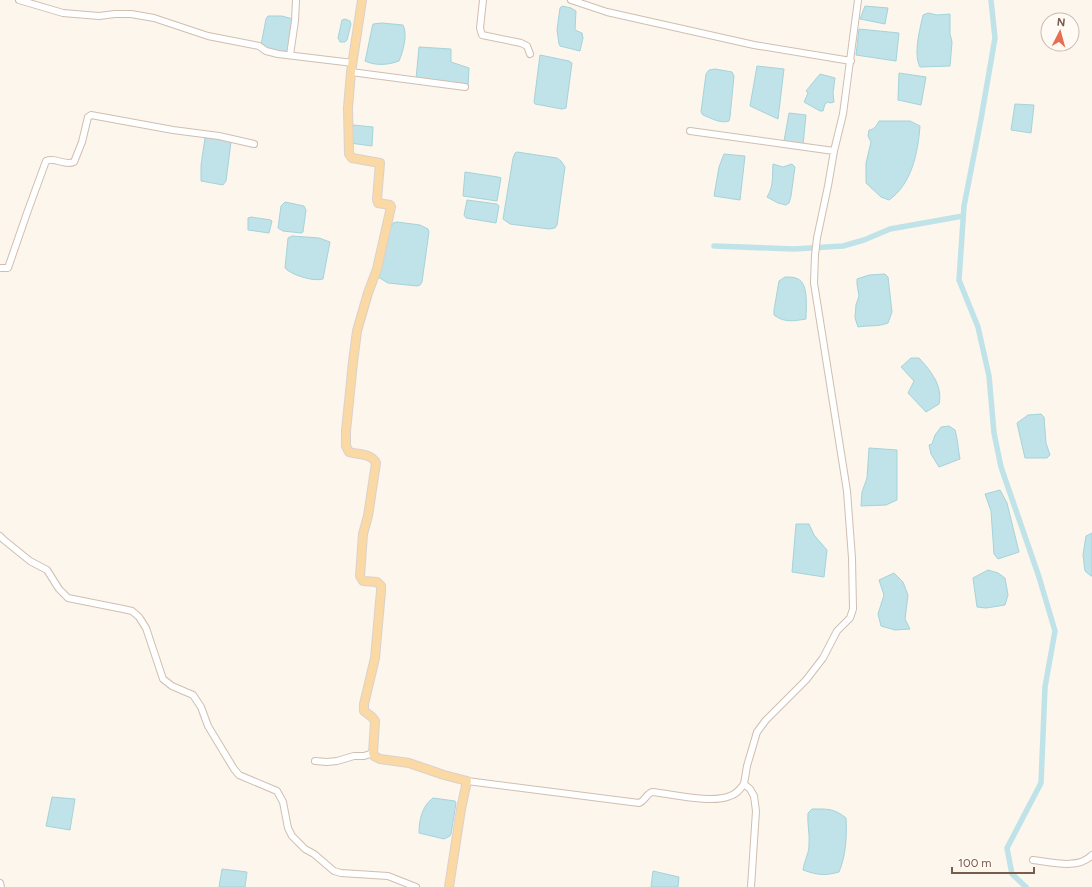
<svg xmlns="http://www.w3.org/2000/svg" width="1092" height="887" font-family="Figtree,sans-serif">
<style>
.water{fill:#bfe3e8;stroke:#a5d3da}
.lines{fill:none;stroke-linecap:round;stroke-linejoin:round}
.canal{stroke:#bfe3e8;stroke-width:5.5}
.minor-casing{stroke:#d1beb0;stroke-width:8}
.major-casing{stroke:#dad1cd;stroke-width:10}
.minor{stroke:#fff;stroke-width:6}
.major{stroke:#fbd9a5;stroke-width:8}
</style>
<rect width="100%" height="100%" fill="#fdf6ec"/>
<path class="water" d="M562,6l9,2 5,3 -1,19 7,3 1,5 -3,13 -20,-5 -1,-2 -2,-14 3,-22z
M865,6l23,2 -3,16 -25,-5z
M928,13l9,2 13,-1v20l2,8 -2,24 -30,1c-7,-13 0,-38 3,-52z
M268,16h14l11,3 -5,35 -10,-1 -17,-8 5,-26z
M345,19l5,2 1,3 -4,16 -2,2h-5l-2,-4 4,-18z
M382,23l21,2c5,9 0,27 -4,36 -10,4 -24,5 -34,0l1,-4 6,-29 1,-4z
M859,29l40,4 -3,28 -40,-6z
M419,47l32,2v13l18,6 -1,18 -52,-7z
M540,55l29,6 3,2 -6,45 -4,1 -27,-5 -1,-2z
M757,66l27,3 -6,50 -28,-13z
M715,69l17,3 2,4 -4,41 -1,4c-9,3 -18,-3 -26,-6l-2,-3 5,-38 3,-4z
M899,73l27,4 -5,28 -23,-5z
M820,74l15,4 -2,15 1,9 -4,1 -2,-1 -3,2 -2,7h-3l-16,-9 4,-9 -2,-2z
M1015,104l19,1 -3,28 -20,-3z
M789,113l17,2 -3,30 -19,-4z
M879,121h31l10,5c-2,26 -8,58 -31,74l-8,-3 -15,-14v-20l5,-21 -3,-6 1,-6c5,0 8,-5 10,-9z
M353,125l20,2 -1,19 -22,-3z
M205,138h15l11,4 -5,39 -3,4 -22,-4v-16z
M517,152l40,6 4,3 4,6 -8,58 -2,3 -6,1 -39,-5 -7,-5 10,-61 2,-5z
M724,154l21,2 -5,44 -26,-4 5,-29z
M773,164l10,3 9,-3 3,3 -4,29 -2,7 -3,2 -8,-2 -11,-6c7,-11 5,-21 6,-33z
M465,172l33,5 3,1 -4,23 -34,-5z
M467,200l30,4 2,2 -3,17 -30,-5 -2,-3z
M285,202l19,4 2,4 -3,22 -2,1 -18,-2 -5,-3 3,-22z
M251,217l20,3 1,1 -3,12 -21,-3v-12z
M397,222l23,3 8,4 1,3 -7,50 -2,3 -3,1 -29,-3 -10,-6 12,-48 3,-6z
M292,236l27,2 11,4 -7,37c-9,3 -32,-4 -38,-11l3,-30z
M885,274l3,3 4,35 -4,11c-10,4 -19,2 -30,4l-3,-9 1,-13 3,-9 -2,-12v-5l12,-4z
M785,277c4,0 10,0 13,2 11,5 8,30 8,40 -12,2 -22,4 -32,-4v-5l5,-29z
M911,358h8c12,13 24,28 20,46l-13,8 -18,-19 6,-12 -13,-14z
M1041,414l3,3 2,26 4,12 -3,3h-22l-8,-35 11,-8z
M949,426l6,4c3,10 3,19 5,29l-21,8 -8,-13 -2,-9 3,-1 3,-9 6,-8z
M869,448l28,2v50l-11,5 -25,1 1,-14 5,-14z
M1000,490l7,13 12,49 -21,7 -4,-5 -3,-43 -6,-17z
M796,524h13l5,11 13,15 -3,27 -32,-5z
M1092,533v43h-1l-6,-5 -2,-16 3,-19z
M988,570l10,3 7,5 3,17 -3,10 -19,3 -9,-1 -4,-29z
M894,573l9,9 5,13 -3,24 5,10 -15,1 -14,-4 -3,-12 6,-19 -5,-15z
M52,797l23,2 -5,31 -24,-4z
M433,798l22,3 1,2 -5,31 -1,2 -6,3 -25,-6c0,-13 3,-27 14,-35z
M812,809c15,0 22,-1 34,9 1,19 0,37 -7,54 -14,4 -22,3 -36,-2 1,-9 6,-16 6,-25 1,-11 -2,-21 -1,-32z
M222,869l25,3 -2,15h-26z
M653,871l26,6 -1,10h-27z"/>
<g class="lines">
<path class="canal" d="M991,0l4,38 -14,81 -17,87 -5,74 19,47 11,49 5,57 7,34 38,110 16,54 -10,56 -4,96 -34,65 5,26 14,13
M714,246l80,3 49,-3 21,-6 26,-11 73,-13"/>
<defs>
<path id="minor" d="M19,0l44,13 36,3 16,-2h16l23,4 54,18 51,10 7,5 12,3 75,9
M483,0l-3,28 2,7 39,8 6,3 3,8
M571,0l36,12 147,33 97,16
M290,55l5,-34 1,-21
M351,72l114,15
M690,131l144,20
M0,268h8l19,-55 19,-52c10,-4 18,5 28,1l8,-20 6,-25 3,-2 82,15 46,6 35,8
M0,536l4,4 26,21 17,9 12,19 9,9 55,11 9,2 7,6 7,11 17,51 9,7 21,9 8,12 7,19 26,43 5,6 38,16 6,11 5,26 4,8 13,13 9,5 20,17 7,2 47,3 28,11
M315,761l12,1 10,-1 17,-5h10l9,-3
M467,781l172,22c6,-2 7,-9 13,-11 21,2 59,12 78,4 7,-2 10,-7 14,-12
M1033,860c18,2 45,10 59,-5
M0,883l1,4
M751,887l5,-76 -2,-15 -4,-7 -6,-5 3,-18 10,-34 9,-12 40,-40 17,-22 14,-27 13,-13 3,-9 -1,-51 -5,-67 -33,-208 1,-28 2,-17 11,-52 6,-35 9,-37 15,-114"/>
<path id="major" d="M362,0l-11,72 -3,36 1,46 3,4 28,5 -3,37 1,3 12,2 1,2 -14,62 -9,24 -11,38 -4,31 -7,69v15l3,6c10,3 22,1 27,11l-8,53 -5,18 -3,42 3,5 14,1 4,4v5l-6,67 -11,46v7l8,6 3,4 -2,32 1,3 6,3 29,4 35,12 23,6 -6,28 -12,78"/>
</defs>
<use href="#minor" class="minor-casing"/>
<use href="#major" class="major-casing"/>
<use href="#minor" class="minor"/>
<use href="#major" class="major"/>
</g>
<g transform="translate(1060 32) rotate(6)"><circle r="19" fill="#fffaf3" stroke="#cabbb1"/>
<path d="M0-3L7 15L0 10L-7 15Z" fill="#e76f51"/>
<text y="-6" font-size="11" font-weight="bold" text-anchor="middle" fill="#7a5c4d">N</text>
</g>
<path d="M952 867v6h82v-6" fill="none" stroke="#7a5c4d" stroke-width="2"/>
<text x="958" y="867" font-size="12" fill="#7a5c4d" stroke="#fffaf3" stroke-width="3" paint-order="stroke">100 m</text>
</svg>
